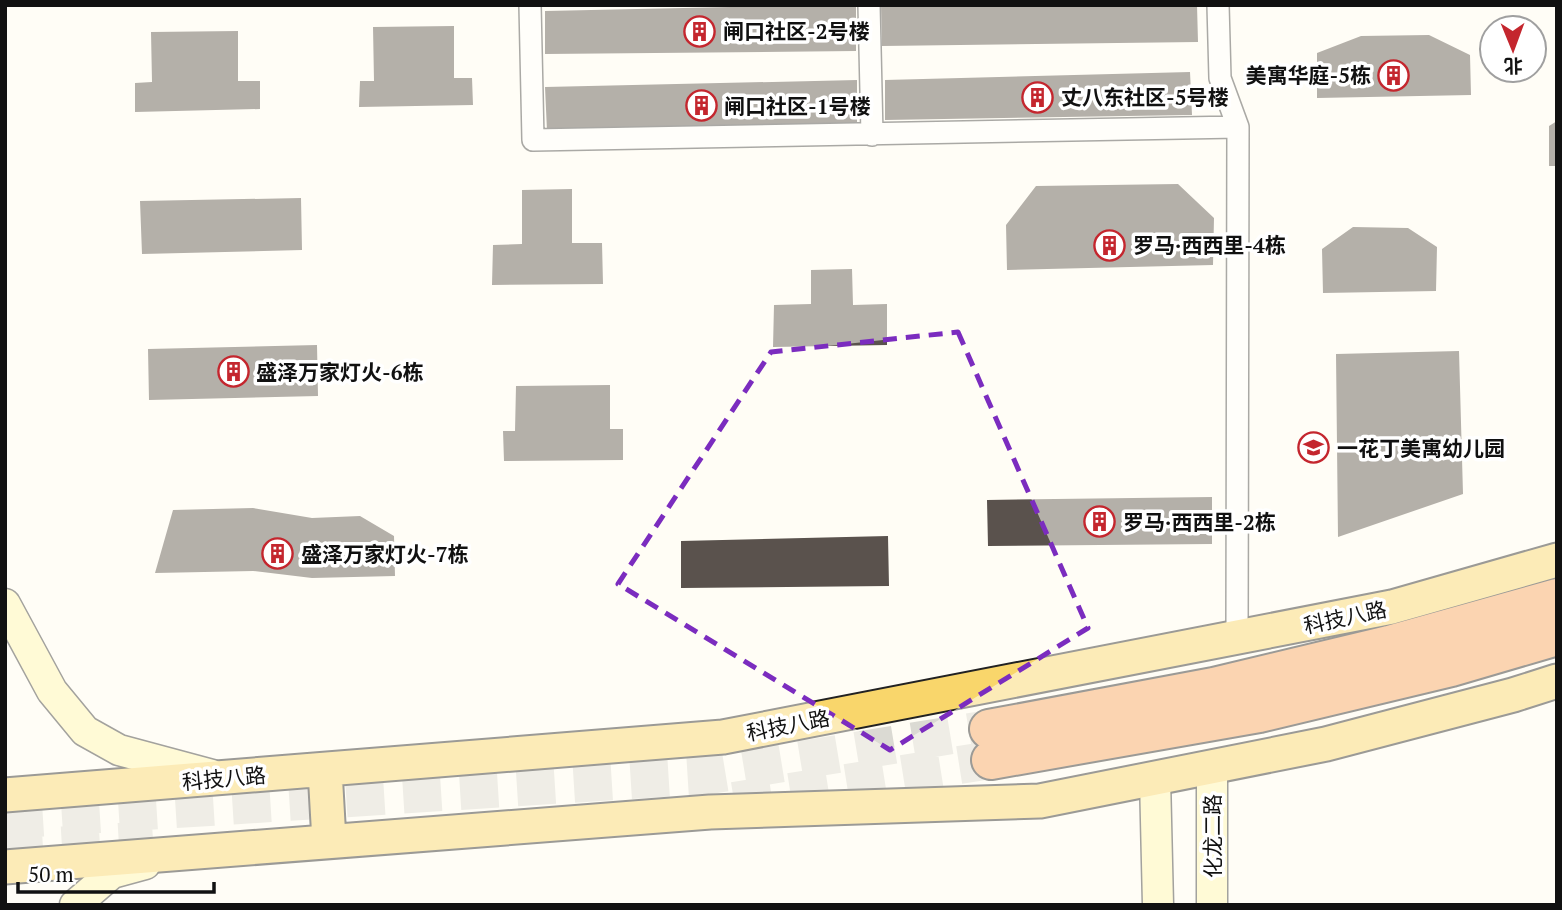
<svg xmlns="http://www.w3.org/2000/svg" width="1562" height="910" font-family="'PT Serif','Noto Sans SC',serif">
<style>
.building{fill:#5a524d}
.lines{fill:none;stroke-linecap:round;stroke-linejoin:round}
.highway-tunnel{stroke:#dbdad3;stroke-width:38;stroke-dasharray:38 19;stroke-linecap:butt}
.street-casing{stroke:#444;stroke-width:24}
.secondary-casing{stroke:#333;stroke-width:33}
.primary-casing{stroke:#222;stroke-width:37}
.highway-casing{stroke:#222;stroke-width:42}
.street{stroke:#fff;stroke-width:21}
.secondary{stroke:#fff6b0;stroke-width:30}
.primary{stroke:#f9d66b;stroke-width:33}
.highway{stroke:#f5a25d;stroke-width:38}
.marked{fill:none;stroke:#7b2cbf;stroke-width:5;stroke-dasharray:14 9;stroke-linejoin:round}
.labels{text-anchor:middle;dominant-baseline:central;stroke-width:7;stroke-linejoin:round;paint-order:stroke}
.poi-label{font-size:21px;font-weight:bold;fill:#111;stroke:#fff;text-anchor:start}
.street-label{font-size:21px;fill:#111;stroke:#fff}
</style>
<rect width="100%" height="100%" fill="#fffdf5"/>
<path class="building" d="M820,5h36v46l-311,3v-43z
M881,5h316l1,37 -316,4z
M454,26v52h18l1,27 -114,2 1,-26h14l-1,-54z
M238,31v50h22v28l-125,3v-29l17,-1 -1,-50z
M1429,35l41,20 1,40 -154,3v-45l44,-17z
M1190,72l2,43 -307,5v-40z
M857,80v45l-310,6 -2,-44z
M1557,121v45h-8v-40z
M1178,184l36,34 -1,47 -206,5 -1,-45 30,-39z
M572,189v54h30l1,41 -111,1 1,-40 29,-1v-54z
M301,198l1,52 -160,4 -2,-53z
M1353,227l55,1 29,19 -1,44 -113,2 -1,-44z
M852,269l1,36 34,-1v41l-114,2 1,-42 37,-1v-34z
M317,345l1,51 -169,4 -1,-51z
M1459,351l4,143 -125,43 -2,-183z
M610,385v44h13v31l-119,1 -1,-30h12l1,-45z
M1212,497v47l-224,2 -1,-46z
M253,508l59,10 48,-2 34,20 1,40 -83,2 -59,-7 -98,2 18,-63z
M888,536l1,50 -208,2v-47z"/>
<g class="lines">
<path class="highway-tunnel" d="M734,801l257,-41
M5,820l705,-45 279,-46
M5,849l148,-9"/>
<defs>
<path id="street" d="M530,5l3,135 705,-13
M869,5l3,130
M1218,5l2,73 18,49 -1,512"/>
<path id="secondary" d="M5,604l47,87 33,40 34,19 93,25
M1212,767v138
M1155,778l3,127
M75,905l37,-32 33,-9"/>
<path id="primary" d="M325,770l4,71
M5,795l718,-58 669,-130 165,-47
M5,867l705,-55 330,-11 286,-57 187,-49 44,-14"/>
<path id="highway" d="M989,729l225,-42 175,-42 168,-47
M991,760l268,-47 192,-46 106,-31"/>
</defs>
<use href="#street" class="street-casing"/>
<use href="#secondary" class="secondary-casing"/>
<use href="#primary" class="primary-casing"/>
<use href="#highway" class="highway-casing"/>
<use href="#street" class="street"/>
<use href="#secondary" class="secondary"/>
<use href="#primary" class="primary"/>
<use href="#highway" class="highway"/>
</g>
<path d="M0 0H1562V910H0ZM958,332l130,296 -198,122 -272,-166 153,-232z" fill="#fffdf5" fill-opacity=".55" fill-rule="evenodd"/>
<path class="marked" d="M958,332l130,296 -198,122 -272,-166 153,-232z"/>
<defs>
<symbol id="building-ring" viewBox="-11 -11 22 22"><circle r="9.5" fill="#fff" stroke="#c4262e" stroke-width="1.5"/><path d="M-4-6H4V6H1V3H-1V6H-4ZM-2.5-4.3h1.7v1.8h-1.7ZM.8-4.3h1.7v1.8H.8ZM-2.5-1h1.7V.8h-1.7ZM.8-1h1.7V.8H.8Z" fill="#c4262e"/></symbol>
<symbol id="school-ring" viewBox="-11 -11 22 22"><circle r="9.5" fill="#fff" stroke="#c4262e" stroke-width="1.5"/><path d="M0-5L7-2L0 1L-7-2ZM-4 1L0 2.5L4 1V4Q0 6-4 4Z" fill="#c4262e"/></symbol>
</defs>
<g fill-rule="evenodd">
<use href="#building-ring" x="682" y="14" width="35" height="35"/>
<use href="#building-ring" x="1376" y="58" width="35" height="35"/>
<use href="#building-ring" x="1020" y="80" width="35" height="35"/>
<use href="#building-ring" x="684" y="88" width="35" height="35"/>
<use href="#building-ring" x="1092" y="228" width="35" height="35"/>
<use href="#building-ring" x="216" y="354" width="35" height="35"/>
<use href="#school-ring" x="1296" y="430" width="35" height="35"/>
<use href="#building-ring" x="1082" y="504" width="35" height="35"/>
<use href="#building-ring" x="260" y="536" width="35" height="35"/>
</g>
<g class="labels">
<g class="poi-label">
<text x="723" y="31">闸口社区-2号楼</text>
<text x="1371" y="75" text-anchor="end">美寓华庭-5栋</text>
<text x="1061" y="97">丈八东社区-5号楼</text>
<text x="724" y="106">闸口社区-1号楼</text>
<text x="1133" y="245">罗马·西西里-4栋</text>
<text x="256" y="372">盛泽万家灯火-6栋</text>
<text x="1337" y="448">一花丁美寓幼儿园</text>
<text x="1123" y="522">罗马·西西里-2栋</text>
<text x="301" y="554">盛泽万家灯火-7栋</text>
</g>
<g class="street-label">
<text transform="translate(1345 617) rotate(-12)">科技八路</text>
<text transform="translate(788 725) rotate(-11)">科技八路</text>
<text transform="translate(224 778) rotate(-5)">科技八路</text>
<text transform="translate(1212 836) rotate(-90)">化龙二路</text>
</g>
</g>
<rect width="1562" height="910" fill="none" stroke="#111111" stroke-width="14"/>
<g transform="translate(1513 49) rotate(179)"><circle r="33" fill="#ffffff" stroke="#a0a0a0" stroke-width="2"/>
<path d="M0-5L12 26L0 18L-12 26Z" fill="#c4262e"/>
<text y="-10" font-size="19" font-weight="bold" text-anchor="middle" fill="#111111">北</text>
</g>
<path d="M18 882v10h196v-10" fill="none" stroke="#111111" stroke-width="3.5"/>
<text x="28" y="882" font-size="21" fill="#111111" stroke="#ffffff" stroke-width="5" paint-order="stroke">50 m</text>
</svg>
